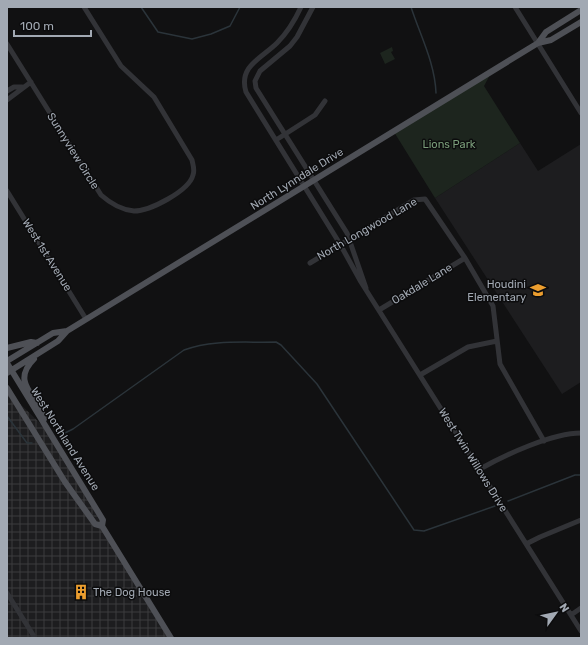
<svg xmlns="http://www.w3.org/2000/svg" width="588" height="645" font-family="Rubik,sans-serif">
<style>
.built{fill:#1d1d1f}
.industrial{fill:url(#industrial-grid)}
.park{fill:#1d251e}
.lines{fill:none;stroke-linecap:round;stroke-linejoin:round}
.stream{stroke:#2b343a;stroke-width:1.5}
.minor{stroke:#323337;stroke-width:5}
.major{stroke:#4e5056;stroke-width:6}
.labels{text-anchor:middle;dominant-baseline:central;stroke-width:3;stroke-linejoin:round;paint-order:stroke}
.park-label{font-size:11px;fill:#7a9d7a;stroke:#0c0c0d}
.street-label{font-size:11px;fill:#a2a9b3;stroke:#0c0c0d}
.poi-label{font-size:11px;fill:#a2a9b3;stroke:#0c0c0d;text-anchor:end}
</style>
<defs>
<pattern id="industrial-grid" width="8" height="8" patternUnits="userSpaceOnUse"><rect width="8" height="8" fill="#1d1d1f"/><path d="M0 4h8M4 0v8" fill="none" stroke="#3b3b3d"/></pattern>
</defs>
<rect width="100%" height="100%" fill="#111112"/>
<path class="built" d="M520,143l18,28 43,-27v238l-19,12 -127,-196z"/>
<path class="industrial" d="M7,394l7,4 34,33 55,89 -1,6 69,112h-164z"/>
<path class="park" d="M392,47l1,4 -2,1 4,7 -10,5 -5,-11z
M491,73l-7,13 36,57 -85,55 -41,-66z"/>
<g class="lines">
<path class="stream" d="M141,7l17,25 34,7 19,-5 19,-8 10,-19
M411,7c9,28 24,56 25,86
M7,416l20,27h5
M61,435l12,-6 111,-79c29,-11 62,-7 92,-8l5,3 36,39 97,146 10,1 71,-25
M508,501l67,-26h6"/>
<path class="minor" d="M301,7c-6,13 -14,26 -24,36 -15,15 -39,23 -31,49l94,152 21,38 220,349
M313,7l-16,30 -7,9 -30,25 -5,10 1,7 91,145 19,55
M515,7l66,106
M7,44l94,151c9,8 21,15 33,16 16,0 55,-20 59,-36 2,-5 0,-10 -1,-15l-38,-63 -33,-31 -37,-59
M7,91l7,-4h8
M7,100l24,-18
M276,140l39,-25 10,-14
M7,191l79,128
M310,263l104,-63 11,-1 40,59 28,48 7,58 44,77
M379,310l86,-52
M420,375l48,-28 29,-6
M480,469c25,-14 72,-36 101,-36
M526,544l14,-7 41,-17
M7,593l28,45
M571,615l10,-7"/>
<path class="major" d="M538,43l8,-11 35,-22
M7,348l24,-6 6,1
M34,359c-25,25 6,37 10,60
M7,361l46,-28 14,-2
M7,363l96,157 -1,6
M7,373l51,-32 9,-10 471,-288 13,-3 30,-18
M7,388l58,94 30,42 7,2 69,112"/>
</g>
<defs>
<symbol id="school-bare" viewBox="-9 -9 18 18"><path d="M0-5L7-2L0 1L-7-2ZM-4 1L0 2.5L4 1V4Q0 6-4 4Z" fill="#ec9e2f" stroke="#0c0c0d" stroke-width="2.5" paint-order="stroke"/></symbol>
<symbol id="building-bare" viewBox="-9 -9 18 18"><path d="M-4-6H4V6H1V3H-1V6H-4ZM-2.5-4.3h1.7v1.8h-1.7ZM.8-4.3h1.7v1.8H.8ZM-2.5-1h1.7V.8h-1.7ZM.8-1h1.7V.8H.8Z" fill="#ec9e2f" stroke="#0c0c0d" stroke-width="2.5" paint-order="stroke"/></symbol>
</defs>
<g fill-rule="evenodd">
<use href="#school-bare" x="527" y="279" width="22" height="22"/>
<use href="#building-bare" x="70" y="581" width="22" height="22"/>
</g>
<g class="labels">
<g class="park-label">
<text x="449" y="144">Lions Park</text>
</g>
<g class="street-label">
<text transform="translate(73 151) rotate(58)">Sunnyview Circle</text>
<text transform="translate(297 179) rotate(-32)">North Lynndale Drive</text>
<text transform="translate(367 229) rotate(-30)">North Longwood Lane</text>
<text transform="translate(47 255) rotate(58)">West 1st Avenue</text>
<text transform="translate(422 284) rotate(-31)">Oakdale Lane</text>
<text transform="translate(65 439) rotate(58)">West Northland Avenue</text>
<text transform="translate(473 460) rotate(58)">West Twin Willows Drive</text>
</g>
<g class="poi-label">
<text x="526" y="284">Houdini<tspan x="526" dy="13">Elementary</tspan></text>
<text x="93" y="592" text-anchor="start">The Dog House</text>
</g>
</g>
<rect width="588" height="645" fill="none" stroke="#a2a9b3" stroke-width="16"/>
<g transform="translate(556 613) rotate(57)" stroke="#0c0c0d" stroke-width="3" paint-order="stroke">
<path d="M0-3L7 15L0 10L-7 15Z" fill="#a2a9b3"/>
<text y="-6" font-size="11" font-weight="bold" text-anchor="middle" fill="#a2a9b3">N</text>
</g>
<path d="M14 30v6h77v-6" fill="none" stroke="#a2a9b3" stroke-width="2"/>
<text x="20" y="30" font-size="12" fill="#a2a9b3" stroke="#0c0c0d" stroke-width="3" paint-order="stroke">100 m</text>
</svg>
